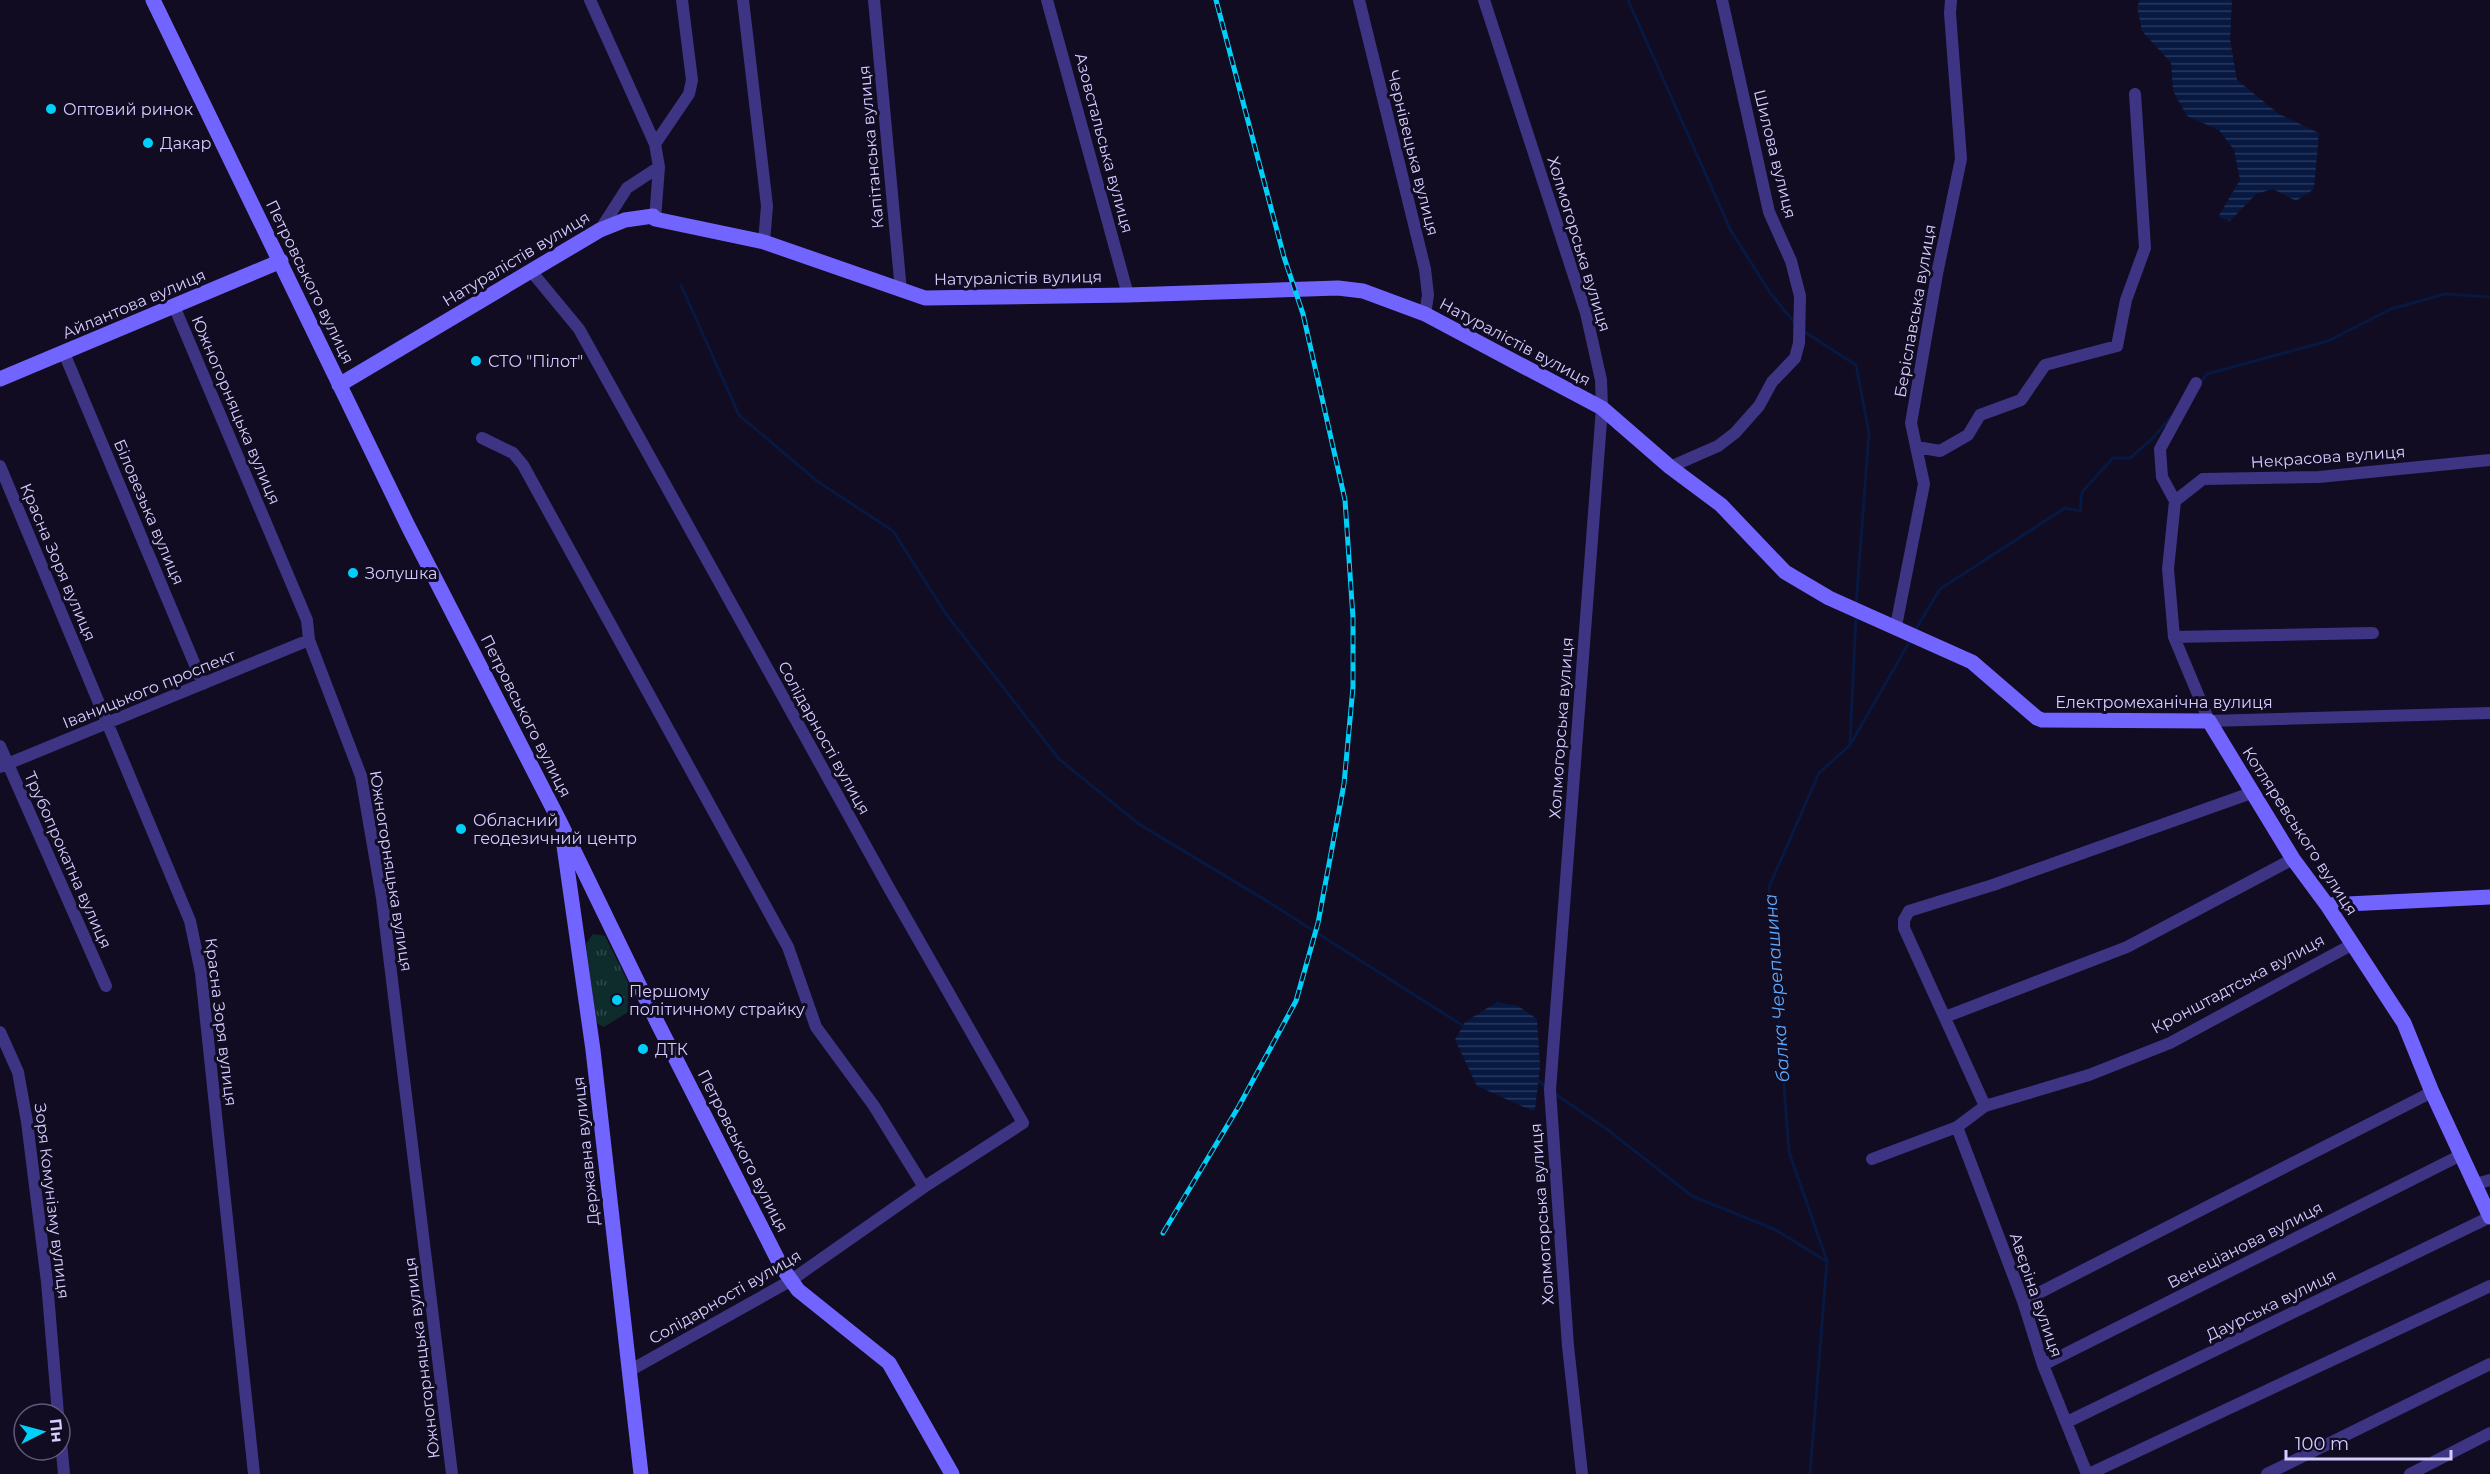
<svg xmlns="http://www.w3.org/2000/svg" width="2490" height="1474" font-family="Montserrat,sans-serif">
<style>
.grass{fill:url(#grass-tufts)}
.water{fill:url(#water-rules)}
.lines{fill:none;stroke-linecap:round;stroke-linejoin:round}
.stream{stroke:#071841;stroke-width:3}
.street{stroke:#3d3584;stroke-width:12}
.secondary{stroke:#7265ff;stroke-width:15}
.rail-casing{stroke:#00d0f9;stroke-width:5}
.rail{stroke:#110c22;stroke-width:3;stroke-dasharray:9;stroke-linecap:butt}
.poi-dot{fill:#00d0f9;stroke:#110c22;stroke-width:2}
.labels{text-anchor:middle;dominant-baseline:central;stroke-width:6;stroke-linejoin:round;paint-order:stroke}
.poi-label{font-size:16px;fill:#d6ceff;stroke:#110c22;text-anchor:start}
.street-label{font-size:16px;fill:#d6ceff;stroke:#110c22}
.water-label{font-size:18px;font-style:italic;fill:#5ca9ff;stroke:#110c22}
</style>
<defs>
<pattern id="grass-tufts" width="24" height="20" patternUnits="userSpaceOnUse" patternTransform="scale(1.5)"><rect width="24" height="20" fill="#0f2c2d"/><path d="M3 7l-1-3M5 7V3M7 7l1-3M15 17l-1-3M17 17v-4M19 17l1-3" fill="none" stroke="#31494c"/></pattern>
<pattern id="water-rules" width="6" height="5" patternUnits="userSpaceOnUse" patternTransform="scale(1.5)"><rect width="6" height="5" fill="#071841"/><path d="M0 2.5h6" fill="none" stroke="#2a385e"/></pattern>
</defs>
<rect width="100%" height="100%" fill="#110c22"/>
<path class="grass" d="M593,934l12,2 23,46v30l-24,15 -6,-3 -2,-5 -10,-75z"/>
<path class="water" d="M2140,0h92l-2,39 7,41 42,34 40,19 -5,56 -18,12 -23,-12 -17,5 -26,27 -12,-4 22,-37 -6,-30 -15,-20 -32,-14 -14,-25 -2,-28 -29,-32 -5,-24z
M1497,1002l21,4 19,13 3,48 -5,42 -2,2 -56,-25 -22,-46 10,-18z"/>
<g class="lines">
<path class="stream" d="M1628,0l103,231 40,63 23,28
M681,285l58,130 78,66 76,50 53,83 113,145 80,65 131,79 195,124
M1803,331l53,34 13,68 -13,173
M2199,384l8,-10 121,-33 63,-32 54,-15 45,3
M1914,632l26,-43 125,-81 15,3 2,-19 31,-34h17l22,-19 19,-22
M1850,744l6,-129
M1536,1079l11,9
M1555,1094l53,36 84,66 84,34 50,31
M1810,1474l17,-213 -38,-109 -20,-265 50,-114 31,-28 60,-104"/>
<path class="street" d="M590,0l65,144 4,23 -4,52
M743,0l24,206 -3,36
M874,0l27,291
M1047,0l81,295
M1359,0l66,269 3,26 -3,19
M1484,0l102,313 15,67 1,28 -52,682 18,256 14,128
M655,144l34,-50 3,-14 -10,-80
M600,230l27,-42 32,-21
M531,271l48,58 310,559 134,235 -99,64 -134,94 -161,90
M174,306l133,314 2,20 52,136 21,122 70,576
M64,353l139,331
M2196,383l-36,66 2,28 13,24 -7,68 6,68 35,84 281,-8
M482,438l31,15 10,12 265,482 28,80 58,79 50,81
M1917,447l23,4 28,-16 12,-20 41,-15 24,-35 72,-19 9,-46 19,-52 -10,-154
M0,466l190,455 11,52 53,501
M1670,467l48,-21 17,-13 24,-27 13,-24 23,-24 4,-15 1,-47 -9,-35 -22,-49 -47,-212
M2175,501l28,-22 116,-2 171,-17
M1896,626l28,-142 -13,-61 26,-149 24,-115 -11,-146 1,-13
M2174,637l199,-4
M0,746l106,240
M0,767l309,-127
M1945,1017l182,-70 166,-88
M0,1032l18,40 9,50 20,160 11,132
M1985,1106l-81,-178v-8l5,-9 84,-26 258,-92
M1957,1127l66,174 20,64 44,109
M1872,1159l85,-32 28,-21 104,-31 81,-32 183,-99
M2476,1184l14,-4
M2023,1301l409,-209
M2043,1365l418,-210
M2067,1422l423,-205
M60,1431l4,43
M2089,1474l401,-188
M2267,1474l223,-110
M2410,1474l80,-41"/>
<path class="secondary" d="M153,0l255,526 153,298 97,200 123,242 17,24 91,73 63,111
M0,379l281,-118
M339,385l261,-155 25,-10 28,-4 2,3 109,23 161,56 203,-3 210,-7 25,3 62,23 177,94 68,59 51,38 64,67 44,26 143,64 65,56 5,2 167,1 84,138 34,46 77,118 28,69 58,125
M563,839l30,211 48,424
M2327,905l163,-8"/>
<defs>
<path id="rail" d="M1163,1233l76,-127 57,-105 22,-78 26,-139 9,-97v-69l-8,-118 -42,-186 -19,-57 -68,-257"/>
</defs>
<use href="#rail" class="rail-casing"/>
<use href="#rail" class="rail"/>
</g>
<g class="poi-dot">
<circle cx="51" cy="109" r="6"/>
<circle cx="148" cy="143" r="6"/>
<circle cx="476" cy="361" r="6"/>
<circle cx="353" cy="573" r="6"/>
<circle cx="461" cy="829" r="6"/>
<circle cx="617" cy="1000" r="6"/>
<circle cx="643" cy="1049" r="6"/>
</g>
<g class="labels">
<g class="poi-label">
<text x="63" y="109">Оптовий ринок</text>
<text x="160" y="143">Дакар</text>
<text x="488" y="361">СТО "Пілот"</text>
<text x="365" y="573">Золушка</text>
<text x="473" y="820">Обласний<tspan x="473" dy="18">геодезичний центр</tspan></text>
<text x="629" y="991">Першому<tspan x="629" dy="18">політичному страйку</tspan></text>
<text x="655" y="1049">ДТК</text>
</g>
<g class="street-label">
<text transform="translate(1104 143) rotate(75)">Азовстальська вулиця</text>
<text transform="translate(871 147) rotate(-95)">Капітанська вулиця</text>
<text transform="translate(1413 153) rotate(76)">Чернівецька вулиця</text>
<text transform="translate(1775 154) rotate(76)">Шилова вулиця</text>
<text transform="translate(1579 244) rotate(73)">Холмогорська вулиця</text>
<text transform="translate(516 259) rotate(-31)">Натуралістів вулиця</text>
<text transform="translate(1018 278) rotate(-1)">Натуралістів вулиця</text>
<text transform="translate(310 282) rotate(64)">Петровського вулиця</text>
<text transform="translate(134 304) rotate(-23)">Айлантова вулиця</text>
<text transform="translate(1915 311) rotate(-80)">Беріславська вулиця</text>
<text transform="translate(1515 342) rotate(28)">Натуралістів вулиця</text>
<text transform="translate(236 410) rotate(67)">Южногорняцька вулиця</text>
<text transform="translate(2328 457) rotate(-4)">Некрасова вулиця</text>
<text transform="translate(149 512) rotate(67)">Біловезька вулиця</text>
<text transform="translate(58 562) rotate(67)">Красна Зоря вулиця</text>
<text transform="translate(149 689) rotate(-22)">Іваницького проспект</text>
<text x="2164" y="702">Електромеханічна вулиця</text>
<text transform="translate(526 716) rotate(63)">Петровського вулиця</text>
<text transform="translate(1561 728) rotate(-86)">Холмогорська вулиця</text>
<text transform="translate(824 738) rotate(61)">Солідарності вулиця</text>
<text transform="translate(2300 831) rotate(57)">Котляревського вулиця</text>
<text transform="translate(68 860) rotate(66)">Трубопрокатна вулиця</text>
<text transform="translate(391 871) rotate(81)">Южногорняцька вулиця</text>
<text transform="translate(2238 984) rotate(-28)">Кронштадтська вулиця</text>
<text transform="translate(221 1022) rotate(83)">Красна Зоря вулиця</text>
<text transform="translate(586 1151) rotate(-96)">Державна вулиця</text>
<text transform="translate(743 1151) rotate(63)">Петровського вулиця</text>
<text transform="translate(52 1201) rotate(83)">Зоря Комунізму вулиця</text>
<text transform="translate(1542 1214) rotate(-94)">Холмогорська вулиця</text>
<text transform="translate(2245 1245) rotate(-27)">Венеціанова вулиця</text>
<text transform="translate(2036 1295) rotate(71)">Авєріна вулиця</text>
<text transform="translate(725 1297) rotate(-30)">Солідарності вулиця</text>
<text transform="translate(2271 1305) rotate(-26)">Даурська вулиця</text>
<text transform="translate(422 1358) rotate(-97)">Южногорняцька вулиця</text>
</g>
<g class="water-label">
<text transform="translate(1777 988) rotate(-94)">балка Черепашина</text>
</g>
</g>
<g transform="translate(42 1432) rotate(84)"><circle r="28" fill="#110c22" stroke="#605a7a" stroke-width="1.5"/>
<path d="M0-4.5L10 22L0 15L-10 22Z" fill="#00d0f9"/>
<text y="-9" font-size="16" font-weight="bold" text-anchor="middle" fill="#d6ceff">Пн</text>
</g>
<path d="M2286 1450v9h165v-9" fill="none" stroke="#d6ceff" stroke-width="3"/>
<text x="2295" y="1450" font-size="18" fill="#d6ceff" stroke="#110c22" stroke-width="4.5" paint-order="stroke">100 m</text>
</svg>
